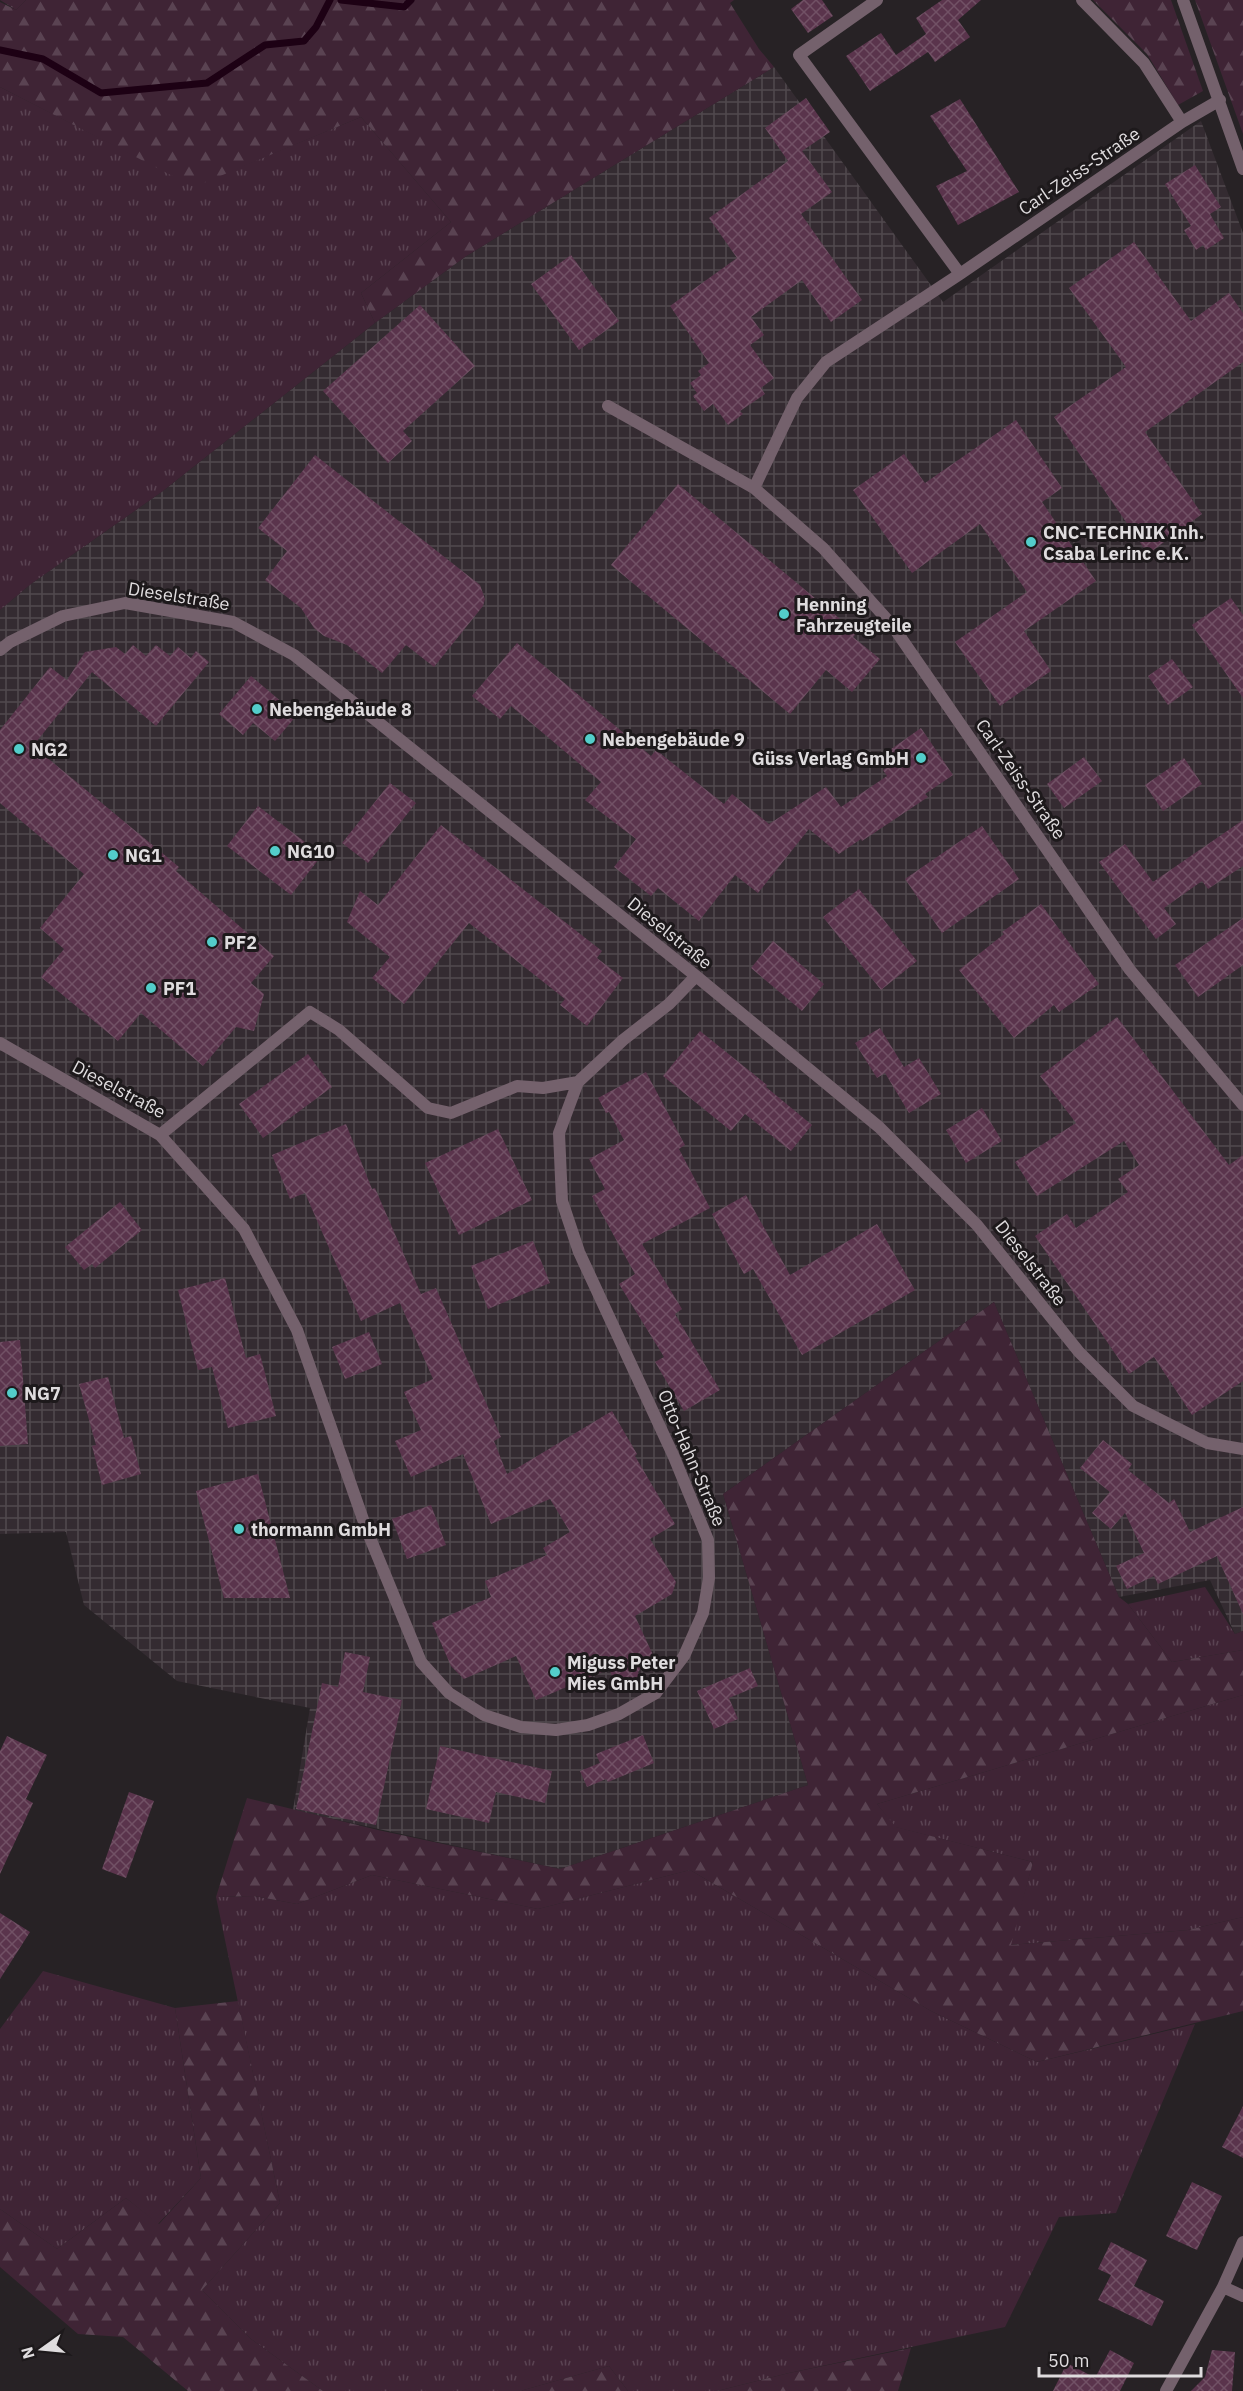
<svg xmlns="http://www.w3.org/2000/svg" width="1243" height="2391" font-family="'IBM Plex Sans',sans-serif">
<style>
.industrial{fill:url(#industrial-grid)}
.grass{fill:url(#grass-tufts)}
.forest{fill:url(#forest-firs)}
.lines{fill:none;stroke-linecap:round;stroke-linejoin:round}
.stream{stroke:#1d0114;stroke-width:7}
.building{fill:url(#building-cross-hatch)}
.street{stroke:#74616c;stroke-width:12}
.poi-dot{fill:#53cdca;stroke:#1d191b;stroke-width:2}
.labels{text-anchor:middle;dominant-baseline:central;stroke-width:6;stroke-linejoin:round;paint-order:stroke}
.street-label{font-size:18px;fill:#dfdcde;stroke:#1d191b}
.poi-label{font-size:18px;font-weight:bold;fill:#dfdcde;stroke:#1d191b;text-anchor:start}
</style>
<defs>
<pattern id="industrial-grid" width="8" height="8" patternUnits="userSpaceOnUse" patternTransform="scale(1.5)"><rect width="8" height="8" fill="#342b31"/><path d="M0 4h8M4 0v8" fill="none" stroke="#51494e"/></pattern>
<pattern id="grass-tufts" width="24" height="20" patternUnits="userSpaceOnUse" patternTransform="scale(1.5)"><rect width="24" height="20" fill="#3f2435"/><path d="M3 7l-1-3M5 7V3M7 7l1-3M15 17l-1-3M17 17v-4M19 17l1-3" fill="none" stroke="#5a4352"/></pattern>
<pattern id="forest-firs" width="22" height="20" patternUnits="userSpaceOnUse" patternTransform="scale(1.5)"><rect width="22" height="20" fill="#3f2435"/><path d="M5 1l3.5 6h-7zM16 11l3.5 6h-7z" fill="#5a4352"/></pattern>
<pattern id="building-cross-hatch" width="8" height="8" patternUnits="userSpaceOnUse" patternTransform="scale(1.5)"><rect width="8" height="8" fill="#5a344c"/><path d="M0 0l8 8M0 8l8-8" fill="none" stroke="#715165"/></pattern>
</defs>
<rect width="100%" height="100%" fill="#272225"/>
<path class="industrial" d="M774,67l169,235 258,-181 42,112v1398l-8,3 -25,-54 -91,17 -125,-295 -271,192 85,291 -248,84 -267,-59 17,-102 -133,-27 -93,-76 -18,-73 -66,2v-924l31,-26 132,-93 212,-168 90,-66z"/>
<path class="grass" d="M0,0h26l-10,10z
M0,87l194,99 167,-69 90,105 -90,71 14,30 -212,168 -132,93 -31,26z
M1205,1587l30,47 8,-3v19l-71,12 -44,-58z
M1243,1695v222l-55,13 -178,15 23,-83 -138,-35 -18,-23z
M690,1870l241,141 106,51 158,-38 -79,189 -57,4 -54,110 -216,46 -72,18h-89l-19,-25 -89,25h-197l-72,-52 -49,-49 78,-87 -64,-306 38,-1 43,8 75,-29 166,34z
M43,1971l132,37 26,170 -43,46 -32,-26 -69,51 -57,-40v-180z"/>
<path class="forest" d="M26,0h708l-4,3 29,46 15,18 -309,190 -90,66 -14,-30 90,-71 -90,-105 -167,70 -194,-100v-85l16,8z
M1093,0h78l32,91 -25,14 -31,-51z
M1195,0h48v134z
M994,1302l125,295 9,7 44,58 71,-12v45l-366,109 19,23 137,35 -22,83 177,-15 55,-13v94l-206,51 -106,-51 -241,-141 -152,39 -166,-34 -75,29 -43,-8 -38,1 31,-99 131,32 182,39 248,-84 -85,-291z
M238,2001l42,202 -78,87 49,49 72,52h-135l-65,-54 -45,-3 -78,-67v-58l57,40 69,-51 33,26 42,-46 -26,-170z
M911,2348l-13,43h-181l72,-18z
M609,2366l19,25h-108z"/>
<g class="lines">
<path class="stream" d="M341,0l63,7 7,-7
M0,50l43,9 58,34 106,-10 58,-38 39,-4 12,-14 14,-27"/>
</g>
<path class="building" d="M803,0h19l11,16 -25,17 -17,-24z
M942,0h39l-23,20 12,17 -35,25 -7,-10 -58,39 -24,-35 35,-23 15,22 30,-21 -10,-16z
M806,98l24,34 -28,19 30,41 -31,22 61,86 -31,22 -29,-42 -51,37 13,18 -14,10 24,33 -13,10 4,6 -25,17 3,3 -15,11 -15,-21 -9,7 -11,-15 4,-3 -7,-10 11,-8 -3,-4 11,-8 -39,-57 67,-48 -28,-40 79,-57 -23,-33z
M960,99l59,93 -61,33 -22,-39 31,-15 -37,-55z
M1195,165l26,42 -11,7 14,24 -18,12 -3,-5 -7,5 -12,-20 7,-4 -26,-42z
M1134,242l57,79 38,-28 14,20v49l-98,70 57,82 -54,40 -94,-137 72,-50 -57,-79z
M571,255l48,66 -40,29 -48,-66z
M420,305l55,61 -72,65 9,10 -24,22 -65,-72z
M1016,420l46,68 -20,14 54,79 -72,50 27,40 -51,35 -45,-64 72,-50 -47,-68 -68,49 -59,-83 51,-36 21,29z
M315,455l165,130 5,14 -2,7 -49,61 -28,-22 -24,28 -35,-28 -23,-9 -10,-8 -13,-20 -36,-28 22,-29 -29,-23z
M678,484l179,149 -4,4 27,22 -28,33 -26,-22 -36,44 -179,-149z
M1231,598l12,17v83l-51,-73z
M517,643l134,113 5,-6 68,54 8,-10 37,30 57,-37 15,20 46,-31 -4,-6 11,-7 -7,-11 34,-24 32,47 -28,19 3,3 -66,44 -1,-2 -22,15 -30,-25 -51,64 -23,-18 -36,46 -41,-33 -7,8 -37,-29 22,-28 -51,-39 16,-18 -90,-76 -11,13 -28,-23z
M133,645l13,11 10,-11 14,11 8,-9 13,11 5,-7 13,11 -53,64 -64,-54 -59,74 146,121 -3,4 98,85 -23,27 13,11 -10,37 -18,-4 -33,39 -62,-53 -23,28 -77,-64 23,-28 -24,-21 44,-54 -84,-71v-73l50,-63 17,13 18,-28 31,-5 9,7z
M1172,659l21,28 -25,18 -20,-29z
M251,676l46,39 -22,26 -22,-18 -10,12 -24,-21z
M1084,757l18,24 -38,27 -17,-24z
M1184,758l18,26 -39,27 -18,-26z
M390,783l26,20 -48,60 -26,-20z
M258,806l64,49 -31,40 -64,-49z
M1243,820v46l-35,23 -6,-8 -38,27 12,16 -20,15 -57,-77 26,-18 28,38z
M441,825l161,126 -5,7 26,20 -36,48 -27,-21 5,-6 -96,-76 -65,81 -32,-26 18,-21 -43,-35 13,-31 18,14z
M982,826l37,53 -77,54 -37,-54z
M859,889l58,72 -36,29 -58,-73z
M1041,904l58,80 -40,28 -5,-7 -40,33 -55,-68 45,-36 -2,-2z
M1243,918v47l-45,32 -23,-32z
M773,941l51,43 -22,27 -51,-43z
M1117,1017l112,148 14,-10v226l-51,34 -38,-58 -25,17 -94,-138 32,-22 9,14 52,-36 -10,-13 21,-14 -15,-24 -87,55 -22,-34 61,-39 -36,-47z
M880,1028l24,39 15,-9 22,36 -32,19 -24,-40 -8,5 -22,-35z
M700,1031l67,54 -1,2 46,38 -21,26 -46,-37 -14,17 -68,-55z
M308,1054l24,33 -69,51 -24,-34z
M646,1072l39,73 -6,4 31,59 -68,36 40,65 -7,5 45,76 -36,21 -29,-49 9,-5 -45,-73 16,-10 -43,-78 13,-7 -16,-30 35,-19 -15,-28 -3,1 -8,-15z
M982,1108l20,33 -36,22 -20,-33z
M346,1124l26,65 3,-1 46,106 15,-6 65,149 -7,4 13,33 105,-63 25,43 -2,2 40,68 -25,15 26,43 -4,12 -37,22 18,39 -15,17 2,4 -24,9 -7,-16 -73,31 -20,-44 -52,23 -13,-13 -19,-43 59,-26 -6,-16 62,-26 -4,-7 27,-16 -20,-33 -59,25 -28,-70 -52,23 -16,-36 26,-11 -17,-38 29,-13 -33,-76 -39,18 -56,-128 -15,6 -18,-44z
M498,1129l34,71 -73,35 -34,-72z
M746,1195l44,80 87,-51 38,66 -113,65 -49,-86 -9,5 -32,-60z
M120,1202l22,28 -47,38 -3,-4 -8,6 -19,-23z
M533,1241l17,42 -62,26 -17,-43z
M225,1278l21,80 14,-4 16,62 -48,12 -16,-61 -14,3 -20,-80z
M369,1332l13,32 -37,15 -13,-32z
M20,1340l8,104 -28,2v-104z
M108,1377l16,61 7,-2 10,38 -39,11 -10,-39 4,-1 -17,-61z
M1103,1440l29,24 -4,6 41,33 5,-4 16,33 53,-25v107l-26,-58 -59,28 -4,-8 -27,13 -11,-23 28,-13 -19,-40 -14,16 -19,-16 18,-21 -30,-24z
M258,1474l32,124h-66l-28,-107z
M431,1505l15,40 -39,14 -15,-40z
M345,1652l25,5 -7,35 39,8 -26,125 -80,-16 26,-126 16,4z
M750,1668l8,18 -29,12 9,21 -24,10 -17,-38z
M643,1735l11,28 -46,19 -2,-3 -19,8 -7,-16 20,-8 -4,-9z
M7,1736l40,19 -21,44 7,4 -33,71v-123z
M440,1746l112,25 -7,32 -49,-11 -7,31 -63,-14z
M129,1792l25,9 -28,77 -24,-9z
M0,1913l30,19 -30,47z
M1243,2106v52l-21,-11z
M1192,2182l30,14 -25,54 -31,-14z
M1111,2242l36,18 -13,26 30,15 -12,25 -54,-26 13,-25 -13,-6z
M1110,2350l24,13 -14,28 -25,-13z
M1212,2350l23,2 -3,39h-41l14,-14z
M1067,2363l53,28h-67z"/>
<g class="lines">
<path class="street" d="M877,0l-78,55 161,219
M1082,0l62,63 38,59
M1183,0l60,169
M608,406l146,82 69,60 69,77 238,345 113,135
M754,488l43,-90 29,-36 134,-88 222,-152 38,-22
M0,650l10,-8 53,-26 62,-13 108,19 61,33 402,321 183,151 98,98 102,127 54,54 74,37 36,6
M0,1043l160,92 84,94 53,101 69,198 55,134 28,31 35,22 37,12 35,3 32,-5 31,-11 37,-21 28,-37 19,-43 6,-35 -1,-38 -34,-83 -95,-205 -17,-51 -3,-68 19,-51 45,-42 46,-36 27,-28
M160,1135l150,-123 29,18 89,78 23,5 66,-27 26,2 35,-6
M1223,2287l20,9
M1166,2391l57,-104 20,-45"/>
</g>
<g class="poi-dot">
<circle cx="1031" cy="542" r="6"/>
<circle cx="784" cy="614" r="6"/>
<circle cx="257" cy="709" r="6"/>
<circle cx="590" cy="739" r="6"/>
<circle cx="19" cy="749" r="6"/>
<circle cx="921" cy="758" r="6"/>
<circle cx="275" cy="851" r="6"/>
<circle cx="113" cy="855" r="6"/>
<circle cx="212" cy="942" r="6"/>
<circle cx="151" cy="988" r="6"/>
<circle cx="12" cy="1393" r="6"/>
<circle cx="239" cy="1529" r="6"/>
<circle cx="555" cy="1672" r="6"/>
</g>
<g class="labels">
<g class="street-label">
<text transform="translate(1079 171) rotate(-34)">Carl-Zeiss-Straße</text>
<text transform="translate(179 596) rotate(9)">Dieselstraße</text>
<text transform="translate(1021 779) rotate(55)">Carl-Zeiss-Straße</text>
<text transform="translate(670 933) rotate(39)">Dieselstraße</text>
<text transform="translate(119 1089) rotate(28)">Dieselstraße</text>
<text transform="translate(1031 1263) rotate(52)">Dieselstraße</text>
<text transform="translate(692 1458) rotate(67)">Otto-Hahn-Straße</text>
</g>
<g class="poi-label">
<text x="1043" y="532">CNC-TECHNIK Inh.<tspan x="1043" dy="21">Csaba Lerinc e.K.</tspan></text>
<text x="796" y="604">Henning<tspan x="796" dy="21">Fahrzeugteile</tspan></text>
<text x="269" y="709">Nebengebäude 8</text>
<text x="602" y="739">Nebengebäude 9</text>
<text x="31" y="749">NG2</text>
<text x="909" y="758" text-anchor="end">Güss Verlag GmbH</text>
<text x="287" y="851">NG10</text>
<text x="125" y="855">NG1</text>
<text x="224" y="942">PF2</text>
<text x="163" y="988">PF1</text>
<text x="24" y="1393">NG7</text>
<text x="251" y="1529">thormann GmbH</text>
<text x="567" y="1662">Miguss Peter<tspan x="567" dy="21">Mies GmbH</tspan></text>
</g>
</g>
<g transform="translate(42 2349) rotate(255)" stroke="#1d191b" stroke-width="4.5" paint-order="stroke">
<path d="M0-4.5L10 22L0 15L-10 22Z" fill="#dfdcde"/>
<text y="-9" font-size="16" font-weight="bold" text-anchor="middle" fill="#dfdcde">N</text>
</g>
<path d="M1039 2367v9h162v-9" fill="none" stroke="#dfdcde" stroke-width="3"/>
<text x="1048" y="2367" font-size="18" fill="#dfdcde" stroke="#1d191b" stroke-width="4.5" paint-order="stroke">50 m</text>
</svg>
